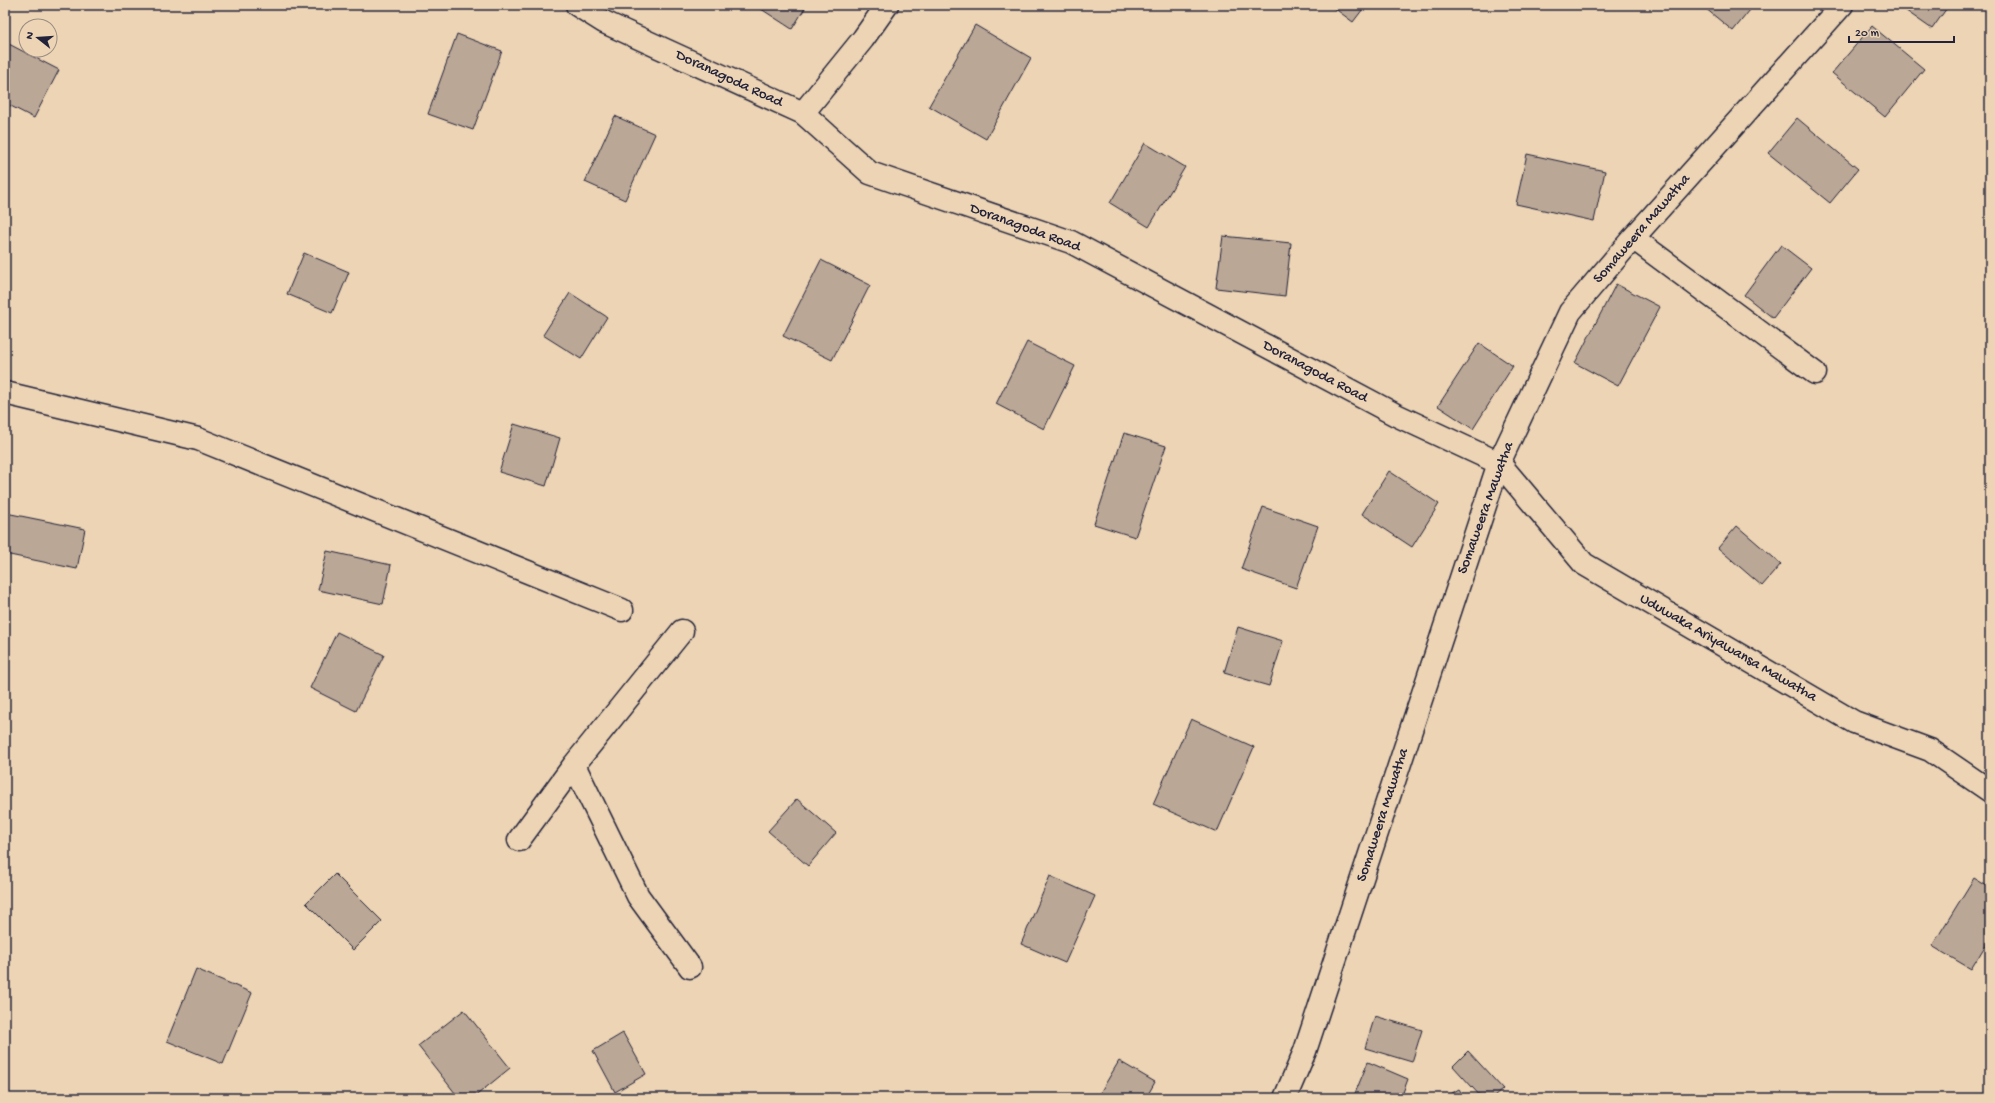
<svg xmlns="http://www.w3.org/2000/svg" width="1995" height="1103" font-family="'Gochi Hand',sans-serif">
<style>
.building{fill:#baa796;stroke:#22223b}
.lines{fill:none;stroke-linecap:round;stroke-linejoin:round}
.street-casing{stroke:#22223b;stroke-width:25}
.secondary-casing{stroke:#22223b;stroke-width:25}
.street{stroke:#ecd4b4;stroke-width:22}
.secondary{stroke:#ecd4b4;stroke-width:22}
.labels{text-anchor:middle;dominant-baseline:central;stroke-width:3.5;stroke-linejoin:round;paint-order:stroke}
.street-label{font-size:15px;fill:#22223b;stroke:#ecd4b4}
</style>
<rect width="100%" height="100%" fill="#ecd4b4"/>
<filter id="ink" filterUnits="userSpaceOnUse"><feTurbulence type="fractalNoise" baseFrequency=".025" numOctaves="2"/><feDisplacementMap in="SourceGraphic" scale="8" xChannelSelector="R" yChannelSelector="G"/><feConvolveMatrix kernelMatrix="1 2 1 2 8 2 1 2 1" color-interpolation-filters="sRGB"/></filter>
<g filter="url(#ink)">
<path class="building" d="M755,5h52l-15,24z
M1330,5h36l-13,17z
M1708,5h46l-21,26 -28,-23z
M1904,5h45l-17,24 -30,-21z
M975,25l56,33 -45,81 -57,-33z
M1872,26l52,43 -39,48 -53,-44z
M457,34l45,17 -29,79 -45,-16z
M5,42l54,28 -25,48 -29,-15z
M615,116l40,18 -30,66 -40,-18z
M1797,118l61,51 -28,34 -62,-50z
M1145,143l40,24 -36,60 -39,-24z
M1527,154l78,17 -11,50 -78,-17z
M1223,236l68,7 -6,53 -69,-8z
M1781,245l30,23 -38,50 -29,-23z
M304,253l45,19 -17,41 -45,-19z
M821,260l49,25 -38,75 -49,-24z
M1616,284l44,23 -42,79 -43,-23z
M570,293l37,24 -26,42 -38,-24z
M1027,342l48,24 -31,63 -48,-25z
M1479,343l34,23 -40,63 -35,-23z
M514,424l46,14 -14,48 -47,-14z
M1124,433l42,13 -31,91 -41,-13z
M1389,471l50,33 -27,43 -50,-33z
M1263,507l55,19 -22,62 -55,-19z
M6,513l79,16 -8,40 -72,-15z
M1737,526l44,38 -19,22 -44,-38z
M327,551l64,14 -8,39 -65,-14z
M1238,627l45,14 -14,45 -45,-13z
M337,632l47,23 -28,56 -46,-23z
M1191,719l63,28 -37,85 -64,-28z
M797,799l39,34 -28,33 -40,-35z
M335,874l47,47 -29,29 -47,-47z
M1050,876l45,20 -30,67 -44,-19z
M1974,878l16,10v50l-19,31 -39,-23z
M196,969l56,24 -29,71 -56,-23z
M464,1010l46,58 -37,30h-14l-41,-52z
M1375,1016l47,14 -10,32 -47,-14z
M623,1033l23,41 -31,18 -22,-41z
M1468,1051l35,38 -10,9h-11l-29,-32z
M1119,1061l36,21 -9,16h-49z
M1368,1062l40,17 -7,19h-48z
M1459,1089l6,9h-21z"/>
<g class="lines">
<defs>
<path id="street" d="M1842,5l-209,233 -63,74 -71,151 85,101 270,158 76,28 60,41
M803,113l60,-74 24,-34
M1633,238l182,135
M5,393l193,46 424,171
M574,765l64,131 52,71
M519,840l55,-75 108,-134"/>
<path id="secondary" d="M577,5l27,17 199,91 67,60 201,69 325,173 103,48 -194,588 -20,47"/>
</defs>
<use href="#street" class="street-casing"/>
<use href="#secondary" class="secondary-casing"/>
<use href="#street" class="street"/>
<use href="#secondary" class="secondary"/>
</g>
</g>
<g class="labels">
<g class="street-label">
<text transform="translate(729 79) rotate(25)">Doranagoda Road</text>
<text transform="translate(1025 228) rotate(20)">Doranagoda Road</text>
<text transform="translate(1642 229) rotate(-49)">Somaweera Mawatha</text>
<text transform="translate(1315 372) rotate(28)">Doranagoda Road</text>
<text transform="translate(1486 508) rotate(-70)">Somaweera Mawatha</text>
<text transform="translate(1728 648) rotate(30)">Uduwaka Ariyawansa Mawatha</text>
<text transform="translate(1383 815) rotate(-72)">Somaweera Mawatha</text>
</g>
</g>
<rect width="1995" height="1103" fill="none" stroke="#ecd4b4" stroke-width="20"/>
<rect x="10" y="10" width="1975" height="1083" fill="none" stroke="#22223b" stroke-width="1.5" filter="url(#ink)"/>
<g transform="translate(38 38) rotate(287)"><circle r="19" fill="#ecd4b4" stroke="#9b8d84"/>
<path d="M0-3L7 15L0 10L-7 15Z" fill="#22223b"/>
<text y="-6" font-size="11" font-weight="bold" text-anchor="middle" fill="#22223b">N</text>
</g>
<path d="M1849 36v6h105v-6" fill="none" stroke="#22223b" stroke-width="2"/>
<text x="1855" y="36" font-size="12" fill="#22223b" stroke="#ecd4b4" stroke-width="3" paint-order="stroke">20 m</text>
</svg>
